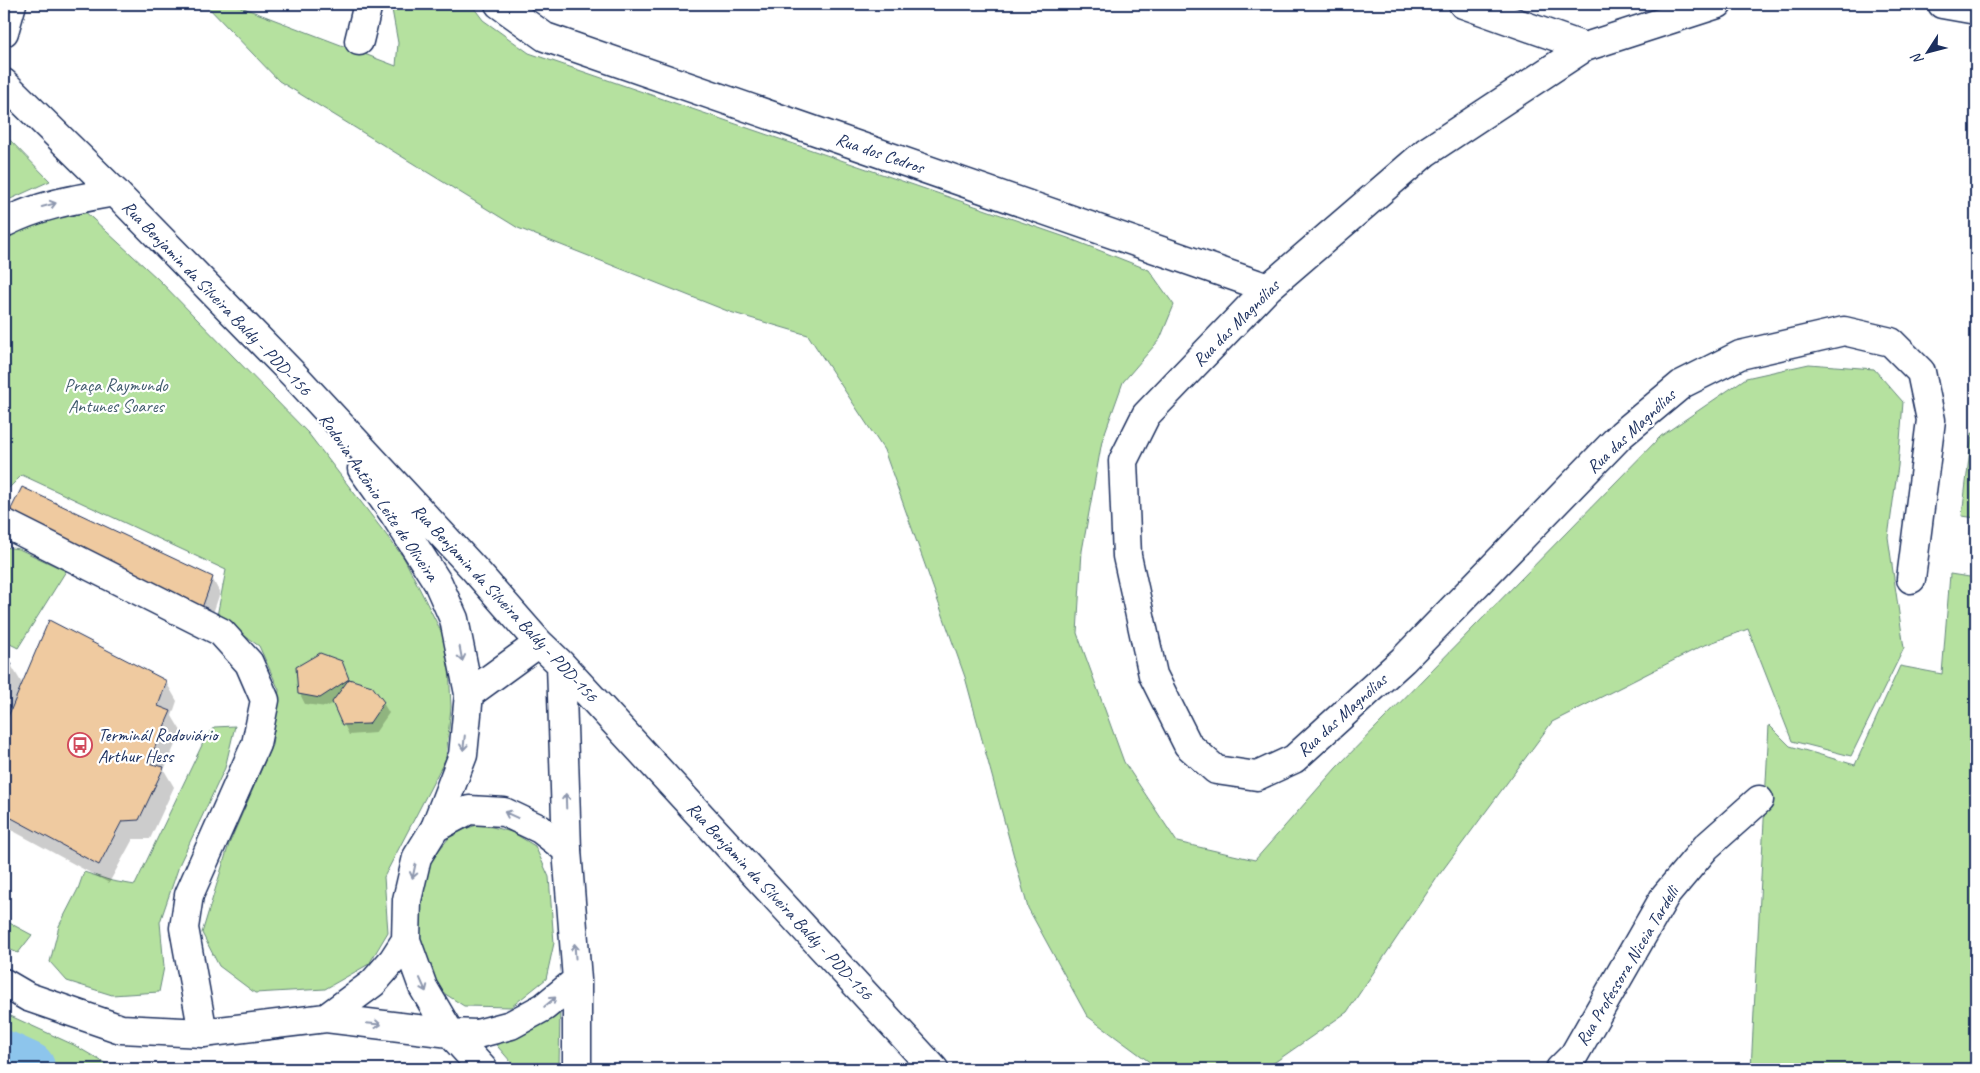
<svg xmlns="http://www.w3.org/2000/svg" width="1980" height="1073" font-family="Caveat,sans-serif">
<style>
.green{fill:#b5e19f;stroke:#68887e}
.shadow{fill:#0003}
.lines{fill:none;stroke-linecap:round;stroke-linejoin:round}
.river{stroke:#8dc5ec;stroke-width:55}
.building{fill:#efcaa0;stroke:#1b2f5e}
.minor-casing{stroke:#1b2f5e;stroke-width:31}
.tertiary-casing{stroke:#1b2f5e;stroke-width:31}
.primary-casing{stroke:#1b2f5e;stroke-width:31}
.minor{stroke:#fff;stroke-width:28}
.tertiary{stroke:#fff;stroke-width:28}
.primary{stroke:#fff;stroke-width:28}
.oneway{stroke:#8d97ae}
.labels{text-anchor:middle;dominant-baseline:central;stroke-width:4.5;stroke-linejoin:round;paint-order:stroke}
.street-label{font-size:18px;fill:#1b2f5e;stroke:#fff}
.park-label{font-size:18px;fill:#425c6e;stroke:#fff}
.poi-label{font-size:18px;fill:#1b2f5e;stroke:#fff;text-anchor:start}
</style>
<rect width="100%" height="100%" fill="#fff"/>
<filter id="ink" filterUnits="userSpaceOnUse"><feTurbulence type="fractalNoise" baseFrequency=".02" numOctaves="2"/><feDisplacementMap in="SourceGraphic" scale="10" xChannelSelector="R" yChannelSelector="G"/><feConvolveMatrix kernelMatrix="1 2 1 2 8 2 1 2 1" color-interpolation-filters="sRGB"/></filter>
<g filter="url(#ink)">
<path class="green" d="M205,4h28l163,62 2,-23 -7,-39h80l12,16 46,33 539,185 81,32 25,35 -14,34 -37,43 -21,59 -20,110 -5,82 47,129 53,80 78,18 81,-92 325,-332 85,-58 63,-14 65,5 29,33 -5,64 -10,71 16,111 -53,108 -59,-15 -44,-112 -48,18 -148,75 -113,153 -92,137 -82,57h-106l-72,-53 -59,-108 -63,-231 -81,-227 -76,-115 -78,-23 -212,-84 -239,-147z
M4,134l46,47 -46,21z
M80,207l78,72 150,154 96,125 44,87 3,62 -5,51 -62,119 4,55 -19,32 -44,25 -70,4 -36,-27 -17,-33 27,-89 43,-99 7,-55 -20,-44 -42,-30 9,-46 -204,-95 -18,18v-264z
M1972,433l4,1v84l-14,-2z
M4,547l15,2 47,22 -48,77 -14,-7z
M1950,574l26,4v491h-225l18,-344 21,21 65,19 45,-99 42,8z
M235,726l-10,42 -45,95 -20,59 4,45 -5,25 -47,3 -45,-14 -17,-19 9,-36 19,-37 6,-17 28,9 23,4 68,-142 11,-16z
M480,824l32,8 23,14 14,31 5,66 -8,36 -35,28 -47,-1 -25,-16 -13,-22 -7,-31v-22l3,-33 8,-21 23,-28z
M4,920l28,15 -14,18 -14,-6z
M560,1008l-1,61h-42l-25,-29z
M4,1013l70,32 41,24h-111z"/>
<path class="shadow" d="M19,527l193,51 8,15 -10,29z
M4,662l7,3 12,20 143,-3 11,19 -5,15 9,15 -17,39 10,17 -24,52h-17l-24,44 -105,-57z
M341,662l9,18 33,23 6,10 -14,20 -26,2 -15,-32 -8,4 -21,-3 -5,-10z"/>
<g class="lines">
<path class="river" d="M4,1058l24,11"/>
</g>
<path class="building" d="M22,487l191,90 -11,31 -193,-95z
M49,620l118,61 -9,25 13,5 -23,52 16,4 -25,53 -17,1 -23,44 -95,-51v-88z
M320,653l22,8 7,18 -29,19 -22,-4 -2,-27z
M4,660l8,4 -8,18z
M349,679l23,7 12,16 -15,22 -27,1 -10,-23z"/>
<g class="lines">
<defs>
<path id="minor" d="M499,4l46,33 723,251
M1463,4l122,43
M1718,4l-133,43 -159,105 -158,136 -122,127 -23,46 4,95 26,119 35,70 28,25 41,6 37,-17 109,-99 219,-226 60,-50 58,-29 104,-24 47,11 30,30 10,48 -20,159
M1942,4l34,6
M359,41l9,-37
M4,83l111,109 179,183 181,195 64,73 22,21 373,405
M362,469l32,45 44,69 16,36 15,75 -6,61 -28,73
M4,523l217,109 28,31 16,37 -9,44 -67,151 -5,33 19,105
M561,664l6,186
M469,694l70,-51
M1560,1069l14,-14 91,-159 41,-49 53,-47"/>
<path id="tertiary" d="M4,32l8,-28
M4,223c35,-18 72,-24 111,-31"/>
<path id="primary" d="M577,980l-33,27 -33,18 -34,9 -27,-1 -27,-46 -17,-47 1,-40 10,-43 18,-29 34,-18 35,2 36,17 27,21 10,130v89
M4,983l24,14 93,32 82,4 123,-15 124,15 33,36
M326,1018l47,-35 20,-23 13,-20"/>
</defs>
<use href="#minor" class="minor-casing"/>
<use href="#tertiary" class="tertiary-casing"/>
<use href="#primary" class="primary-casing"/>
<use href="#minor" class="minor"/>
<use href="#tertiary" class="tertiary"/>
<use href="#primary" class="primary"/>
</g>
<defs><path id="oneway-shaft" d="M-6 0H5M1.5-3L5.5 0L1.5 3" fill="none" stroke-width="1.6" stroke-linecap="round" stroke-linejoin="round" transform="scale(1.25)"/></defs>
<g class="oneway">
<use href="#oneway-shaft" transform="translate(49 205) rotate(-15)"/>
<use href="#oneway-shaft" transform="translate(461 654) rotate(79)"/>
<use href="#oneway-shaft" transform="translate(464 743) rotate(96)"/>
<use href="#oneway-shaft" transform="translate(566 801) rotate(-92)"/>
<use href="#oneway-shaft" transform="translate(511 815) rotate(-155)"/>
<use href="#oneway-shaft" transform="translate(414 871) rotate(102)"/>
<use href="#oneway-shaft" transform="translate(575 951) rotate(-94)"/>
<use href="#oneway-shaft" transform="translate(423 985) rotate(66)"/>
<use href="#oneway-shaft" transform="translate(550 1002) rotate(-40)"/>
<use href="#oneway-shaft" transform="translate(374 1024) rotate(5)"/>
</g>
</g>
<defs>
<symbol id="bus-ring" viewBox="-11 -11 22 22"><circle r="9.5" fill="#fff" stroke="#d1495b" stroke-width="1.5"/><path d="M-5-6H5V4H4V6H2V4H-2V6H-4V4H-5ZM-3.5-4V0h7V-4ZM-3.5 1.2v1.5H-2V1.2ZM2 1.2v1.5H3.5V1.2Z" fill="#d1495b"/></symbol>
</defs>
<g fill-rule="evenodd">
<use href="#bus-ring" x="66" y="731" width="28" height="28"/>
</g>
<g class="labels">
<g class="street-label">
<text transform="translate(880 153) rotate(19)">Rua dos Cedros</text>
<text transform="translate(217 298) rotate(46)">Rua Benjamin da Silveira Baldy - PDD-156</text>
<text transform="translate(1236 323) rotate(-45)">Rua das Magnólias</text>
<text transform="translate(1631 431) rotate(-43)">Rua das Magnólias</text>
<text transform="translate(379 497) rotate(56)">Rodovia Antônio Leite de Oliveira</text>
<text transform="translate(505 603) rotate(47)">Rua Benjamin da Silveira Baldy - PDD-156</text>
<text transform="translate(1342 715) rotate(-42)">Rua das Magnólias</text>
<text transform="translate(780 901) rotate(47)">Rua Benjamin da Silveira Baldy - PDD-156</text>
<text transform="translate(1627 966) rotate(-59)">Rua Professora Niceia Tardelli</text>
</g>
<g class="park-label">
<text x="116" y="385">Praça Raymundo<tspan x="116" dy="21">Antunes Soares</tspan></text>
</g>
<g class="poi-label">
<text x="98" y="735">Terminál Rodoviário<tspan x="98" dy="21">Arthur Hess</tspan></text>
</g>
</g>
<rect width="1980" height="1073" fill="none" stroke="#fff" stroke-width="20"/>
<rect x="10" y="10" width="1960" height="1053" fill="none" stroke="#1b2f5e" stroke-width="2" filter="url(#ink)"/>
<g transform="translate(1928 52) rotate(234)" stroke="#ffffff" stroke-width="4" paint-order="stroke">
<path d="M0-4L9 19L0 12L-9 19Z" fill="#1b2f5e"/>
<text y="-8" font-size="14" font-weight="bold" text-anchor="middle" fill="#1b2f5e">N</text>
</g>
</svg>
